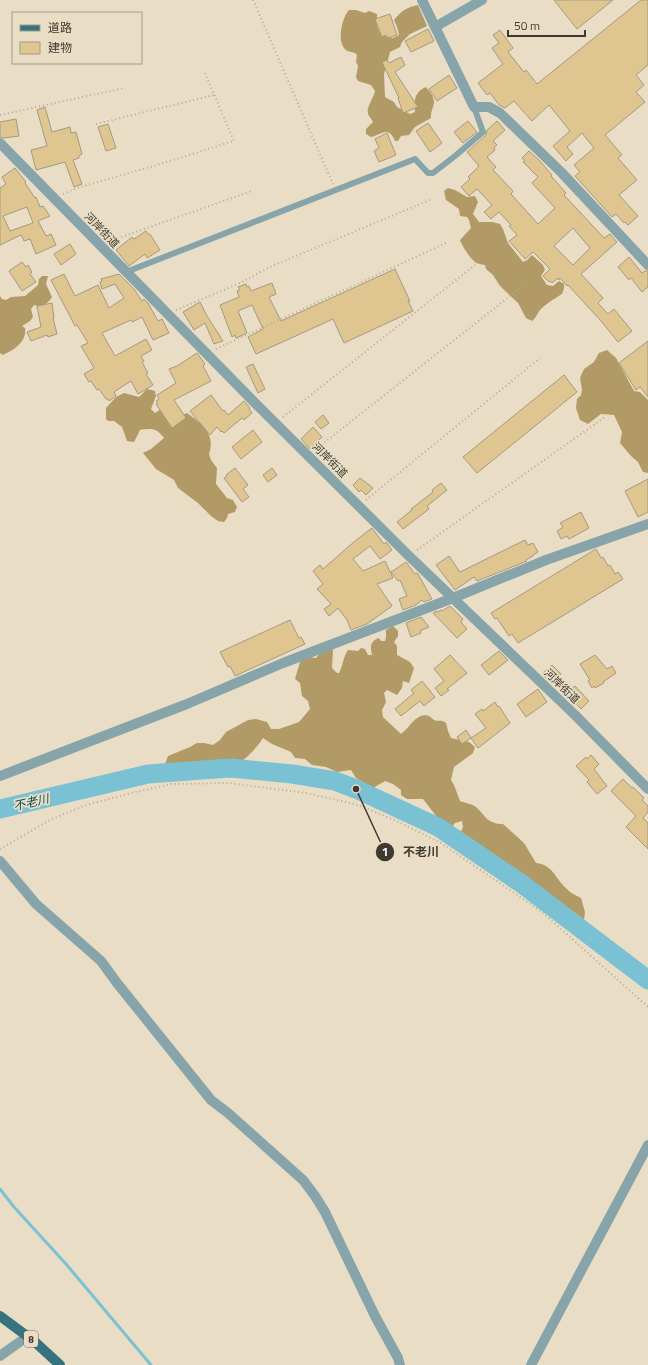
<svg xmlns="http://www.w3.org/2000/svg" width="648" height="1365" font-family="'Titillium Web','Noto Sans JP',sans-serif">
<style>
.forest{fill:#b19a65}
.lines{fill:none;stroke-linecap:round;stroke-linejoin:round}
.stream{stroke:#7ac2d3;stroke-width:3}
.river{stroke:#7ac2d3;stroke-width:19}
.building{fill:#dfc690;stroke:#a49982;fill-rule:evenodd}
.path{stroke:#b3aa96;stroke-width:2;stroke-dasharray:1 3;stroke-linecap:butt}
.lane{stroke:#87a4ab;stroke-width:6}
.street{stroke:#87a4ab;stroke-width:10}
.primary{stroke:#37727f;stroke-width:10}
.labels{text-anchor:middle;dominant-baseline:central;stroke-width:3.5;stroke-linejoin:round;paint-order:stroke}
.shield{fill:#e9dec5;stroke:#726b5d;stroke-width:1}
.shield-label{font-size:10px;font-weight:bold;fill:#3f3a30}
.street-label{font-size:11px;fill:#3f3a30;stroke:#e9dec5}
.water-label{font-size:12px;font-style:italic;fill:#084b57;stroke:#e9dec5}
.leader{fill:none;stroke:#3f3a30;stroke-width:1.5}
.callout-dot{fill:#3f3a30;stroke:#e9dec5;stroke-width:1.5}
.mark-label{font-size:12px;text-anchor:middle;font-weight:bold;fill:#fff}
.callout-label{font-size:12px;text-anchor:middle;font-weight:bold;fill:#3f3a30;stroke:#e9dec5;stroke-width:3.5;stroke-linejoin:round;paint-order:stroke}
</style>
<rect width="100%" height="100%" fill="#e9dec5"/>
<path class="forest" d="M418,5l9,21 -17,8 -8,8 -2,5 -10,5 -6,22 1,23 9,5 3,5 13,7 5,-2c-1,-11 -1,-20 11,-25 3,4 8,9 8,15 0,5 -4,10 -3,16l-16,9 -6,8 -8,1 -3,5h-3c-7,-16 -13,-6 -24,-4l-5,-3v-5l7,-7c-1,-3 -5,-6 -5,-9 -2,-5 6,-16 7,-22l-4,-6 -13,-4 -2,-4 2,-11 -2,-4 1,-7c-3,-4 -7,-2 -11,-5 -10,-7 -4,-33 3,-40h7l9,3 4,-2 8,3v12l4,9 12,3 6,-3 -2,-8 -3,-7c6,-8 13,-13 24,-15z
M448,188l7,2 12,7 8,-1 3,6 -5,12 6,8h13l8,2 3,5 5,14 15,19 4,-2 5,-5 11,10 2,5 -4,6 6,9 6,1 6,-5 5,3v4l-2,6c-8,5 -15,9 -22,16 -3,4 -4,8 -8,11l-6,-3 -8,-15 -18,-17 -7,-11 -7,-6 -1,-4c-3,-1 -8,-1 -10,-3 -5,-4 -13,-16 -15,-22l11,-12 -2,-8 -2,-3 -7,-1 -1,-7 -13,-9 -2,-9z
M42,276h6l-2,8 6,13c-5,7 -9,11 -18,8l-3,4 2,8 -3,4 -8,5 3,2c2,14 -11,22 -22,27l-3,-2v-57l2,3 4,1 5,-3 14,-1 13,-11 1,-6z
M607,350l9,8 18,33 6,1 8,8v73l-5,-1 -5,-10 -7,-6 -11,-13 2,-11 -8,-17 -13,-1 -13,10 -8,-4 -4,-12 1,-9 4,-4 1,-5 -2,-12 4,-9 10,-7 5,-9z
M147,389l8,2 1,5 -5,13 4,4 6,-4 19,7 7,-3c15,10 29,22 22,41l2,6 6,8 -1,16 11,14 6,2 4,7 -2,5 -7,2 -1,4 -3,4 -6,-1 -7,-5 -13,-13 -20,-15 -4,-8 -18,-11 -13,-16 8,-4 13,-11c-7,-10 -12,-10 -24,-8l-6,12 -7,-1 -5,-14 -8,-6h-6l-2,-2v-11l10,-11 8,-4 15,4z
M393,626l5,5v5l-4,6 3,4v9l13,7 4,6 -5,15 -6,-2 -1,7 -5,7 -10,-5 -3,3 2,9 -4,8 1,7 18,17c9,-6 15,-22 28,-18 2,1 3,3 5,4 5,2 7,-1 12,3l2,8 3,7 18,4 6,5 -2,6 -19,14 -3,13 3,5 6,16c5,2 12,3 16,6 10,9 11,17 27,17l21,19 12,20c18,2 19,16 31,26 3,4 9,6 14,9l4,14 -1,8 -9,-3 -31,-22 -11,-10 -17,-12 -21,-11 -4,-6 -23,-15 -8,-7 3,-7 -1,-6 -7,2 -4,5 -11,-7 -17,-22h-16l-6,-4v-5l-8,-6 -8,-3 -12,7 -17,-10 -5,-8 -14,2 -11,-5 -14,-2 -7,-6 -10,-1 -4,-6 -19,-8 -9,-6c-4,6 -8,11 -13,16 -8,8 -10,10 -22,6l-8,4 -5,10 -6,1 -10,-7h-6l-5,6h-9l-3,-6 -11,-4 3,-8 22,-9 7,-4h7l9,2 7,-5 6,-8 22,-12 8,-1 11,3 4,7h8l20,-7 11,-13 -2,-8 -6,-5 -2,-13 -5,-4 5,-17 6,-5 10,1 5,-6 9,-4 3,2 -1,18 5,5h2c4,-7 4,-16 9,-23l10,1 3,-3 4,1 3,6h4c-2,-8 -2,-14 7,-17l2,3h4l1,-4v-7z"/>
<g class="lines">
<path class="stream" d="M0,1189l14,18 52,57 85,101"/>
<path class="river" d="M0,809l148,-35 82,-6 62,6 43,7 21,8 82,38 84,57 126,96"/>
</g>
<path class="building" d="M554,0h59l-36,29z
M641,0h7v65l-12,10 8,10 -8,7 9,10 -40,33 17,20 -4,3 19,22 -18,15 19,21 -10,9 -3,-3 -1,1 -8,-9 -4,3 -37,-41 5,-4 -6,-7 20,-17 -12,-15 -15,14 6,7 -7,7 -13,-15 17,-15 -21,-26 -17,16 -18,-20 -9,7 -6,-3 -9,-12 -3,2 -9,-12 25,-19 -11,-16 7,-5 -6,-8 7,-5 13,18 -5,4 16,20 2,-2 11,14z
M390,14l7,21 -9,3 -2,-3 -4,2 -7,-18z
M428,29l6,12 -23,11 -6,-11z
M401,57l4,8 -10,7 23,35 -15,6 -5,-15h1l-17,-36 5,-2 2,3z
M449,75l8,13 -20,13 -8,-12z
M45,107l7,25 18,-5 1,6 5,-1 6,22 -3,2v2l-6,2 9,24 -8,3 -9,-25 -29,8 -5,-20 16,-4 -10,-36z
M16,119l3,17 -15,2 -4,-1v-15z
M468,121l9,11 -14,11 -9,-11z
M497,121l8,9 -12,11 4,4 -3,3 1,2 -8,7 9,10 -3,3 20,21 -2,3 27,30 17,-16 -23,-25 6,-6 -15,-15 2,-1 -3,-3 7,-7 11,10 12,14 -1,1 15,17 -2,2 40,43 6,-4 7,8 -36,32 22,24 -5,5 10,11 6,-5 18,22 -14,11 -17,-21 -33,-36 -1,1 -7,-8 -1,2 -1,-2 -6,5 -2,-2 -1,1 -6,-6 7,-7 -17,-17 -8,7 -16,-18 8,-6 -8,-9 2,-1 -12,-13 -8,7 -7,-7 8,-7 -15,-16 -8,7 -8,-9 9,-8 -2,-2 11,-11 -12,-14 19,-17 1,-5zM573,228l17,20 -17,17 -19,-19z
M428,123l14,20 -12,9 -14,-21z
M108,124l8,24 -10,3 -8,-24z
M387,133l9,22 -17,7 -5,-11 5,-3 -4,-9z
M15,168l11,14 -1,1 10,15 1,-1 4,10 3,-1 7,10 -12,5 8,15 5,-2 5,11 -20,9 -6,-15 -6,2 -3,-6 -21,10v-57l6,-4 -4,-7zM27,207l6,16 -23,8 -7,-15z
M146,231l3,4 1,-1 10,16 -13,8 -2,-4 -16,12 -13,-16 16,-13 2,2z
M70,244l6,10 -15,11 -7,-11z
M629,257l13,16 3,-2h3v16l-6,5 -11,-14 -2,2 -11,-13z
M22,262l4,5 2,-2 4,7 -2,2 6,8 -14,9 -13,-20z
M395,269l15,32h-2l5,10 -69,32 -11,-24 -77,35 -8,-17 15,-8 -11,-24 -14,6 9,22 -11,5 -1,-3 -3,2 -12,-32 19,-8 -2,-6 3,-1 -2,-3 8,-3 1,3 2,-1 2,5 21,-8 4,11 -7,3 12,24z
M64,274l11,22 23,-11 11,23 15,-10 -9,-14 -13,5 -2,-7 2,-1 -1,-2 18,-5 15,15 8,12 2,-2 4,4 10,18 4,-2 7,14 -16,7 -11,-23 -10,5 -1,-2 -29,13 13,23 31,-17 6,11 -11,6 3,5 -2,1 6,11 -2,1 7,11 -15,9 -7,-13 -17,11 2,4 -7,5 -1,-2h-2l-7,-10 -2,1 -6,-9 -2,1 -5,-8 10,-6 -13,-22 7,-3 -11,-18 -2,1 -24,-46z
M200,302l7,14 16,25 -9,3 -9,-21 -11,7 -11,-18z
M52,303l2,15h-1l4,16 -9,3 -1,-2 -16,6 -4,-9 14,-5 -4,-21z
M648,341v56l-8,-10 -4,3 -17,-27z
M197,353l8,11 -2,2 8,15 -37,19 12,18 -14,10 -16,-24 2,-1 -2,-2 3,-2 -2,-4 19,-12 -7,-14 8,-3z
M253,364l12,25 -7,4 -12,-26z
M564,375l13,17 -100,81 -14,-16z
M211,395l12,16 1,-1 4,5 16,-14 6,7 -1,1 3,4 -8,7 -2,-2 -18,15 -2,-2 -1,1 -4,-5 -7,8 -20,-24z
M323,415l6,8 -8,6 -6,-7z
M313,427l9,10 -12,12 -9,-10z
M253,430l9,12 -21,17 -9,-12z
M235,468l13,17 -5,4 6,8 -7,5 -18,-24 3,-2 -1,-1z
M272,468l5,7 -9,7 -5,-7z
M360,478l13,10 -7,7 -5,-5 -2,2 -6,-7z
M648,479v33l-10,5 -13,-26z
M441,483l6,7 -20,16 2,3 -26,20 -6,-7 15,-12 -1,-1 22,-17 -1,-2z
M581,512l8,16 -20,11 -2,-3 -6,3 -4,-8 6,-4 -3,-4z
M372,528l12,16 2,-2 6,8 -12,9 -10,-13 -17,13 10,12 22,-10 8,17 -16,6 15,22 -25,18 -16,6 -4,-10 -9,-12 -9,8 -5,-7 7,-5 -14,-15 6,-5 -10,-13 7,-6 3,4 32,-28z
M525,540l3,5 5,-2 5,9 -5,3v1l-7,4 1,1 -50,20 -3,-4 -19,13 -19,-25 13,-9 11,16z
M596,549l5,9 2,-1 5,9 2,-1 5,9 3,-2 5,7 -105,64 -6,-9 -3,2 -12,-18 -2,1 -4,-6z
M406,562l9,12 2,-1 1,1 14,25 -8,3 -2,-2 -6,5 -13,5 -4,-11 8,-3 -7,-16 -2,1 -7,-9z
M450,606l13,13 -2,3 6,7 -10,9 -24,-25 4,-2 1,1 3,-2 1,1z
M421,617l8,10 -9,4 1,2 -10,4 -5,-14z
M290,620l9,18 2,-1 4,7 -70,32 -5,-10 -2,1 -8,-15z
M499,651l9,9 -19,15 -8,-10z
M450,655l17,18 -20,16 2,1 -8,6 -6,-8 9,-7 -10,-12z
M595,655l12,14 5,-3 4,7 -13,9 1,1 -9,5 -1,-2 -2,2 -4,-7 2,-1 -10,-16z
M552,665l9,9 -12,7 -7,-7z
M422,681l13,16 -11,9 -4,-5 -19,15 -6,-7 19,-16 -3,-3z
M575,686l14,15 -8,8 -15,-15z
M538,689l9,13 -21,15 -9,-13z
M495,702l3,5 1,-1 11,17 -32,25 -7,-10 15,-10 -11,-14 7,-5 1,2z
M466,730l5,8 -9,6 -5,-7z
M591,755l8,9 -5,5 13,17 -10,8 -10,-12 2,-2 -13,-14 10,-9 1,2z
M623,779l9,9 1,-1 11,11 -2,2 6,6v6l-5,6 5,5v26l-22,-22 10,-11 -25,-25z"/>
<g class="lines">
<path class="path" d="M253,0l80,184
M0,115l124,-27
M96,124l118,-29
M63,194l14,-6 80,-23 77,-24 -30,-70
M110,241l142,-50
M176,310l62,-26 34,-18 158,-66
M216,349l230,-106
M283,417l192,-152
M315,450l209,-165
M366,500l174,-142
M417,550l188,-133
M0,849l50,-29 33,-14 44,-12 44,-10 57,-1 78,10 52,12 41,17 42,21 101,69 106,95"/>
<path class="lane" d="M126,272l289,-113 13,14h5l22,-17 28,-24 -9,-25"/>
<path class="street" d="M422,0l52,107h15l11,6 61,59 87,93
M435,27l47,-27
M0,143l256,261 153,152 166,159 73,74
M0,776l187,-72 96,-41 170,-65 93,-38 102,-36
M0,861l36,43 65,57 16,22 94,117 17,13 75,67 12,16 10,16 50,104 23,42 2,7
M0,1356l28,-20
M531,1365l117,-220"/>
<path class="primary" d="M0,1316l35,26 25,23"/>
</g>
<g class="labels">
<rect class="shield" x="24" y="1331" width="14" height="16" rx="3"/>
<g class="shield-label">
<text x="31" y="1339">8</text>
</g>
<g class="street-label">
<text transform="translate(102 230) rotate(46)">河岸街道</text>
<text transform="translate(330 460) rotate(45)">河岸街道</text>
<text transform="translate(562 686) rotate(44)">河岸街道</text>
</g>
<g class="water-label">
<text transform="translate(31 802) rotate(-13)">不老川</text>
</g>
</g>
<path class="leader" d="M356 789L385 852"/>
<g class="callout-dot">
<circle cx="356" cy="789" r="4"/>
<circle cx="385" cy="852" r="10"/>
</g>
<g class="mark-label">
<text x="385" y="856">1</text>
</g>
<g class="callout-label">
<text x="421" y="856">不老川</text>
</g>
<rect x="12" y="12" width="130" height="52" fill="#e9dec5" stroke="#a59c89"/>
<rect x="20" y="25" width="20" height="6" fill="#37727f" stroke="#a59c89"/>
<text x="48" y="32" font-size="12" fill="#3f3a30">道路</text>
<rect x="20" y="42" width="20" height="12" fill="#dfc690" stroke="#a59c89"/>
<text x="48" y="52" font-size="12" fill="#3f3a30">建物</text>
<path d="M508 30v6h77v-6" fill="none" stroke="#3f3a30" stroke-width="2"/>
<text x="514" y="30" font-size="12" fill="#3f3a30" stroke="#e9dec5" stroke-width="3" paint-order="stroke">50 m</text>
</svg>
